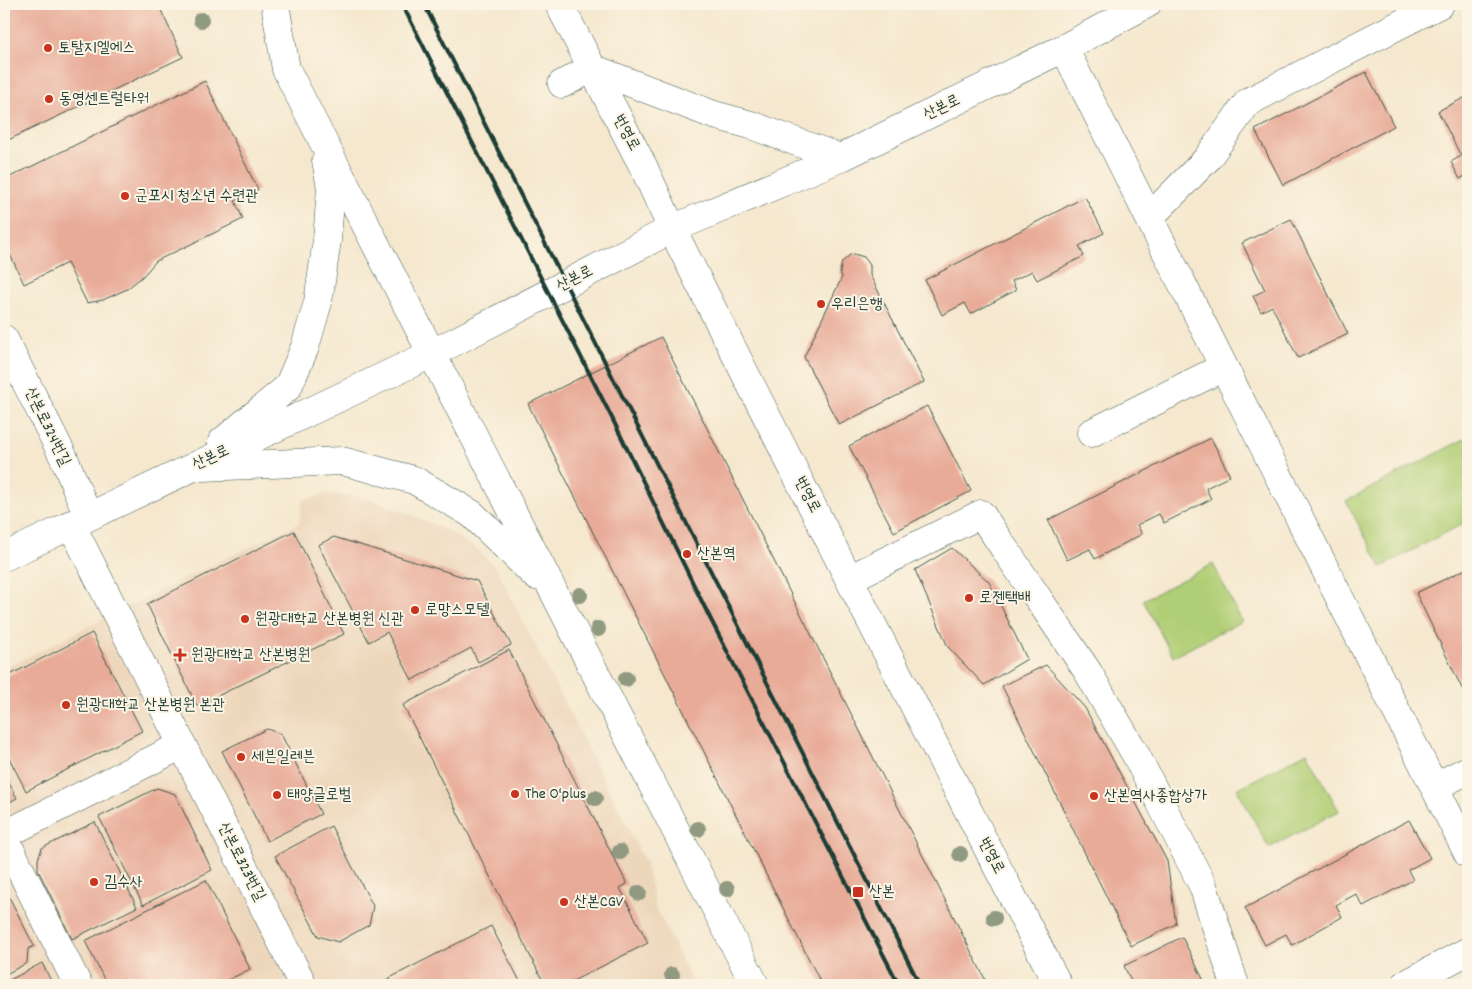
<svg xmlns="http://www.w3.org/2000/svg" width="1472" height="989" font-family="Dekko,'Poor Story',sans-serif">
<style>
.built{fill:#edd7bb}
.green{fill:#b0ce75;stroke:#688654}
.building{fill:#e8ab98}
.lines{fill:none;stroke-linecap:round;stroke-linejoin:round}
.minor-casing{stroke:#3f574b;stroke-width:29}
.minor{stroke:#fff;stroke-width:28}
.rail{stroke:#1f3d34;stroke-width:4}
.tree{fill:#8f9a81}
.poi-dot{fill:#c8321e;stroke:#fcf5e5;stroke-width:2}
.labels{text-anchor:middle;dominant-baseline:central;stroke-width:4;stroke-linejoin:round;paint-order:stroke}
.poi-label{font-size:16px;fill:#1f3d34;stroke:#fcf5e5;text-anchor:start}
.street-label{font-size:16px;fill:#1f3d34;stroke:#fcf5e5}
</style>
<rect width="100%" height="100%" fill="#fcf5e5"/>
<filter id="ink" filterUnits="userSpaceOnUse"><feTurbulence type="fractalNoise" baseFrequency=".02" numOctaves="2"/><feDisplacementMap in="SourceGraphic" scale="10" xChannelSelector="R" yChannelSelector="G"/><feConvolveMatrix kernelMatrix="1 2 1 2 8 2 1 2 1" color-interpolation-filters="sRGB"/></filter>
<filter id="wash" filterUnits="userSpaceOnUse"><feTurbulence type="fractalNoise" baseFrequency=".0096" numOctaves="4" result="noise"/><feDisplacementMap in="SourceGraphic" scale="20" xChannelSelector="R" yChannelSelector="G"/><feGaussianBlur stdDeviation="1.12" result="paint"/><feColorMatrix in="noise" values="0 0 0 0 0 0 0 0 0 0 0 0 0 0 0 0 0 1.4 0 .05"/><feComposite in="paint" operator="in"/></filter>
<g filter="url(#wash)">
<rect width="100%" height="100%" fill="#f5e8cf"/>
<path class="built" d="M327,494l29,2 25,7 44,18 27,12 26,17 18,18 150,296 9,42 39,79h-690v-316l141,-71 154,-75 4,-23z"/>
<path class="green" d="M1468,437v84l-87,46 -35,-66z
M1213,564l29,57 -69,36 -30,-57z
M1307,752l32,59 -70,37 -32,-59z"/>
<g id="blocks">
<path class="building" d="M4,4h154l25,53 -179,85z
M1366,72l28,54 -111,59 -28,-55z
M205,81l53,109 -23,11 8,18 -87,42 -13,15 -16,13 -24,11 -16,3 -20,-40 -43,21 -20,-42v-62z
M1468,96v78l-8,5 -9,-17 10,-6 -23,-45z
M1085,197l19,36 -25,13 5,10 -47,24 -5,-9 -20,10 4,9 -45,24 -6,-11 -23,12 -17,-35z
M1291,219l57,115 -50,24 -26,-52 -11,6 -8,-16 12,-6 -23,-47z
M854,254l10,3 6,8v10l54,107 -85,43 -35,-68 38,-80 -2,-5 2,-10 8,-7z
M661,337l273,541 54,107h-166l-294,-581z
M927,406l44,85 -77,41 -45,-86z
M1211,438l19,38 -24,12 5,11 -47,24 -5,-9 -22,11 5,9 -47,25 -5,-10 -23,11 -19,-40z
M294,531l50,103 -147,72 -50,-102z
M334,537l143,44 34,64 -33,17 -7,-14 -59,32 -25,-48 -18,10 -51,-97z
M952,548l37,34 38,77 -43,26 -36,-38 -33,-77z
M1468,568v133l-52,-108z
M92,633l50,98 -116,60 -22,-43v-70z
M509,650l118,234 -7,4 28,55 -83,42h-20l-142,-280z
M1046,665l39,43 82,153 9,63 -45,22 -129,-260z
M267,729l14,5 40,80 -54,27 -45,-90z
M4,774l13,24 -13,7z
M157,788l18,6 37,76 -69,35 -44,-88z
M1409,820l21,38 -22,12 5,10 -50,26 -7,-12 -20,11 6,12 -50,28 -6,-11 -21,11 -20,-37z
M95,822l42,85 -65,32 -34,-69v-11l4,-11z
M331,826l42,80 -4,19 -31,17 -20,-6 -43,-80z
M206,880l44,89 -32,16h-111l-22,-44z
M4,887l30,59 -6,3 -1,14 -23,12z
M491,926l31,59h-139l-1,-3z
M1182,937l24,48h-73l-9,-19z
M42,963l11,22h-49v-2z"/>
</g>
</g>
<g filter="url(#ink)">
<use href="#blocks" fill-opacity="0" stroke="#3f574b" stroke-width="1"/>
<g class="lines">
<defs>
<path id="minor" d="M275,4l11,65 469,916
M559,4l85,164 28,61 177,350 209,406
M1064,48l404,806
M562,84l30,-16 122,47 37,10 89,33
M1150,217l57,-58 41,-57 192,-98
M4,339l60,119 24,58
M1091,433l133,-66
M222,442l66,-55 17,-40 13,-45 9,-62 4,-52 -5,-28
M203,467l139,-6 72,19 58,34 64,62
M71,524l232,461
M4,557l427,-203 241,-125 168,-71 224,-110 83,-44
M849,579l132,-65 107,158 49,85 66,129 32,99
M1436,786l32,-16
M4,835l178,-90
M4,837l74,148
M1404,985l64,-34"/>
</defs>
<use href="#minor" class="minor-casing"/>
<use href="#minor" class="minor"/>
<path class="rail" d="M402,4l210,414 98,200 189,367
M424,4l496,981"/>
</g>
<g class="tree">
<circle cx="201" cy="20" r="8"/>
<circle cx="580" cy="595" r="8"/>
<circle cx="598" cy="629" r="8"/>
<circle cx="626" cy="679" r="8"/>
<circle cx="595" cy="798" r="8"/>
<circle cx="698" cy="829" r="8"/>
<circle cx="620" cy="852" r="8"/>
<circle cx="960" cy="854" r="8"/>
<circle cx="727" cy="889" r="8"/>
<circle cx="639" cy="893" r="8"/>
<circle cx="994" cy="918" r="8"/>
<circle cx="672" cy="975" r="8"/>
</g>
</g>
<g class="poi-dot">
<circle cx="48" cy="48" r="5"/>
<circle cx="49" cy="99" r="5"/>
<circle cx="125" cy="196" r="5"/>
<circle cx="821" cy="304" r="5"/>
<circle cx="687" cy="554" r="5"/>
<circle cx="969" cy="598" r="5"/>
<circle cx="415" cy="610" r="5"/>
<circle cx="245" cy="619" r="5"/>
<path d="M177.5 647.5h5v5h5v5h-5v5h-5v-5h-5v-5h5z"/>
<circle cx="66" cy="705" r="5"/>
<circle cx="241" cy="757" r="5"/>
<circle cx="515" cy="794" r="5"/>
<circle cx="277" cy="795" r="5"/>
<circle cx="1094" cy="796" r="5"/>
<circle cx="94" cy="882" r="5"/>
<rect x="852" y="886" width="12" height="12" rx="2.5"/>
<circle cx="564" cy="902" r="5"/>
</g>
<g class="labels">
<g class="poi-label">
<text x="58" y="48">토탈지엘에스</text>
<text x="59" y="99">동영센트럴타워</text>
<text x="135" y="196">군포시 청소년 수련관</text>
<text x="831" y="304">우리은행</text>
<text x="697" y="554">산본역</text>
<text x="979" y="598">로젠택배</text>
<text x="425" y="610">로망스모텔</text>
<text x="255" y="619">원광대학교 산본병원 신관</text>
<text x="191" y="655">원광대학교 산본병원</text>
<text x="76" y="705">원광대학교 산본병원 본관</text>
<text x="251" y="757">세븐일레븐</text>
<text x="525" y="794">The O'plus</text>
<text x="287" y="795">태양글로벌</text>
<text x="1104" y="796">산본역사종합상가</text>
<text x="104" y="882">김수사</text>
<text x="869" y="892">산본</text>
<text x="574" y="902">산본CGV</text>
</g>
<g class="street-label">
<text transform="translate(942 108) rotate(-26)">산본로</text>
<text transform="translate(626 133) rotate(62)">번영로</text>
<text transform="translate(575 279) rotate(-27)">산본로</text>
<text transform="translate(47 427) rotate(64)">산본로324번길</text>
<text transform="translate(211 458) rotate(-25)">산본로</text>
<text transform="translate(807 495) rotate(63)">번영로</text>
<text transform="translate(991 856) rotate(63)">번영로</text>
<text transform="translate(241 862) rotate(63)">산본로323번길</text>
</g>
</g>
<rect width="1472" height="989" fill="none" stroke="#fcf5e5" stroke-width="20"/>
</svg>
